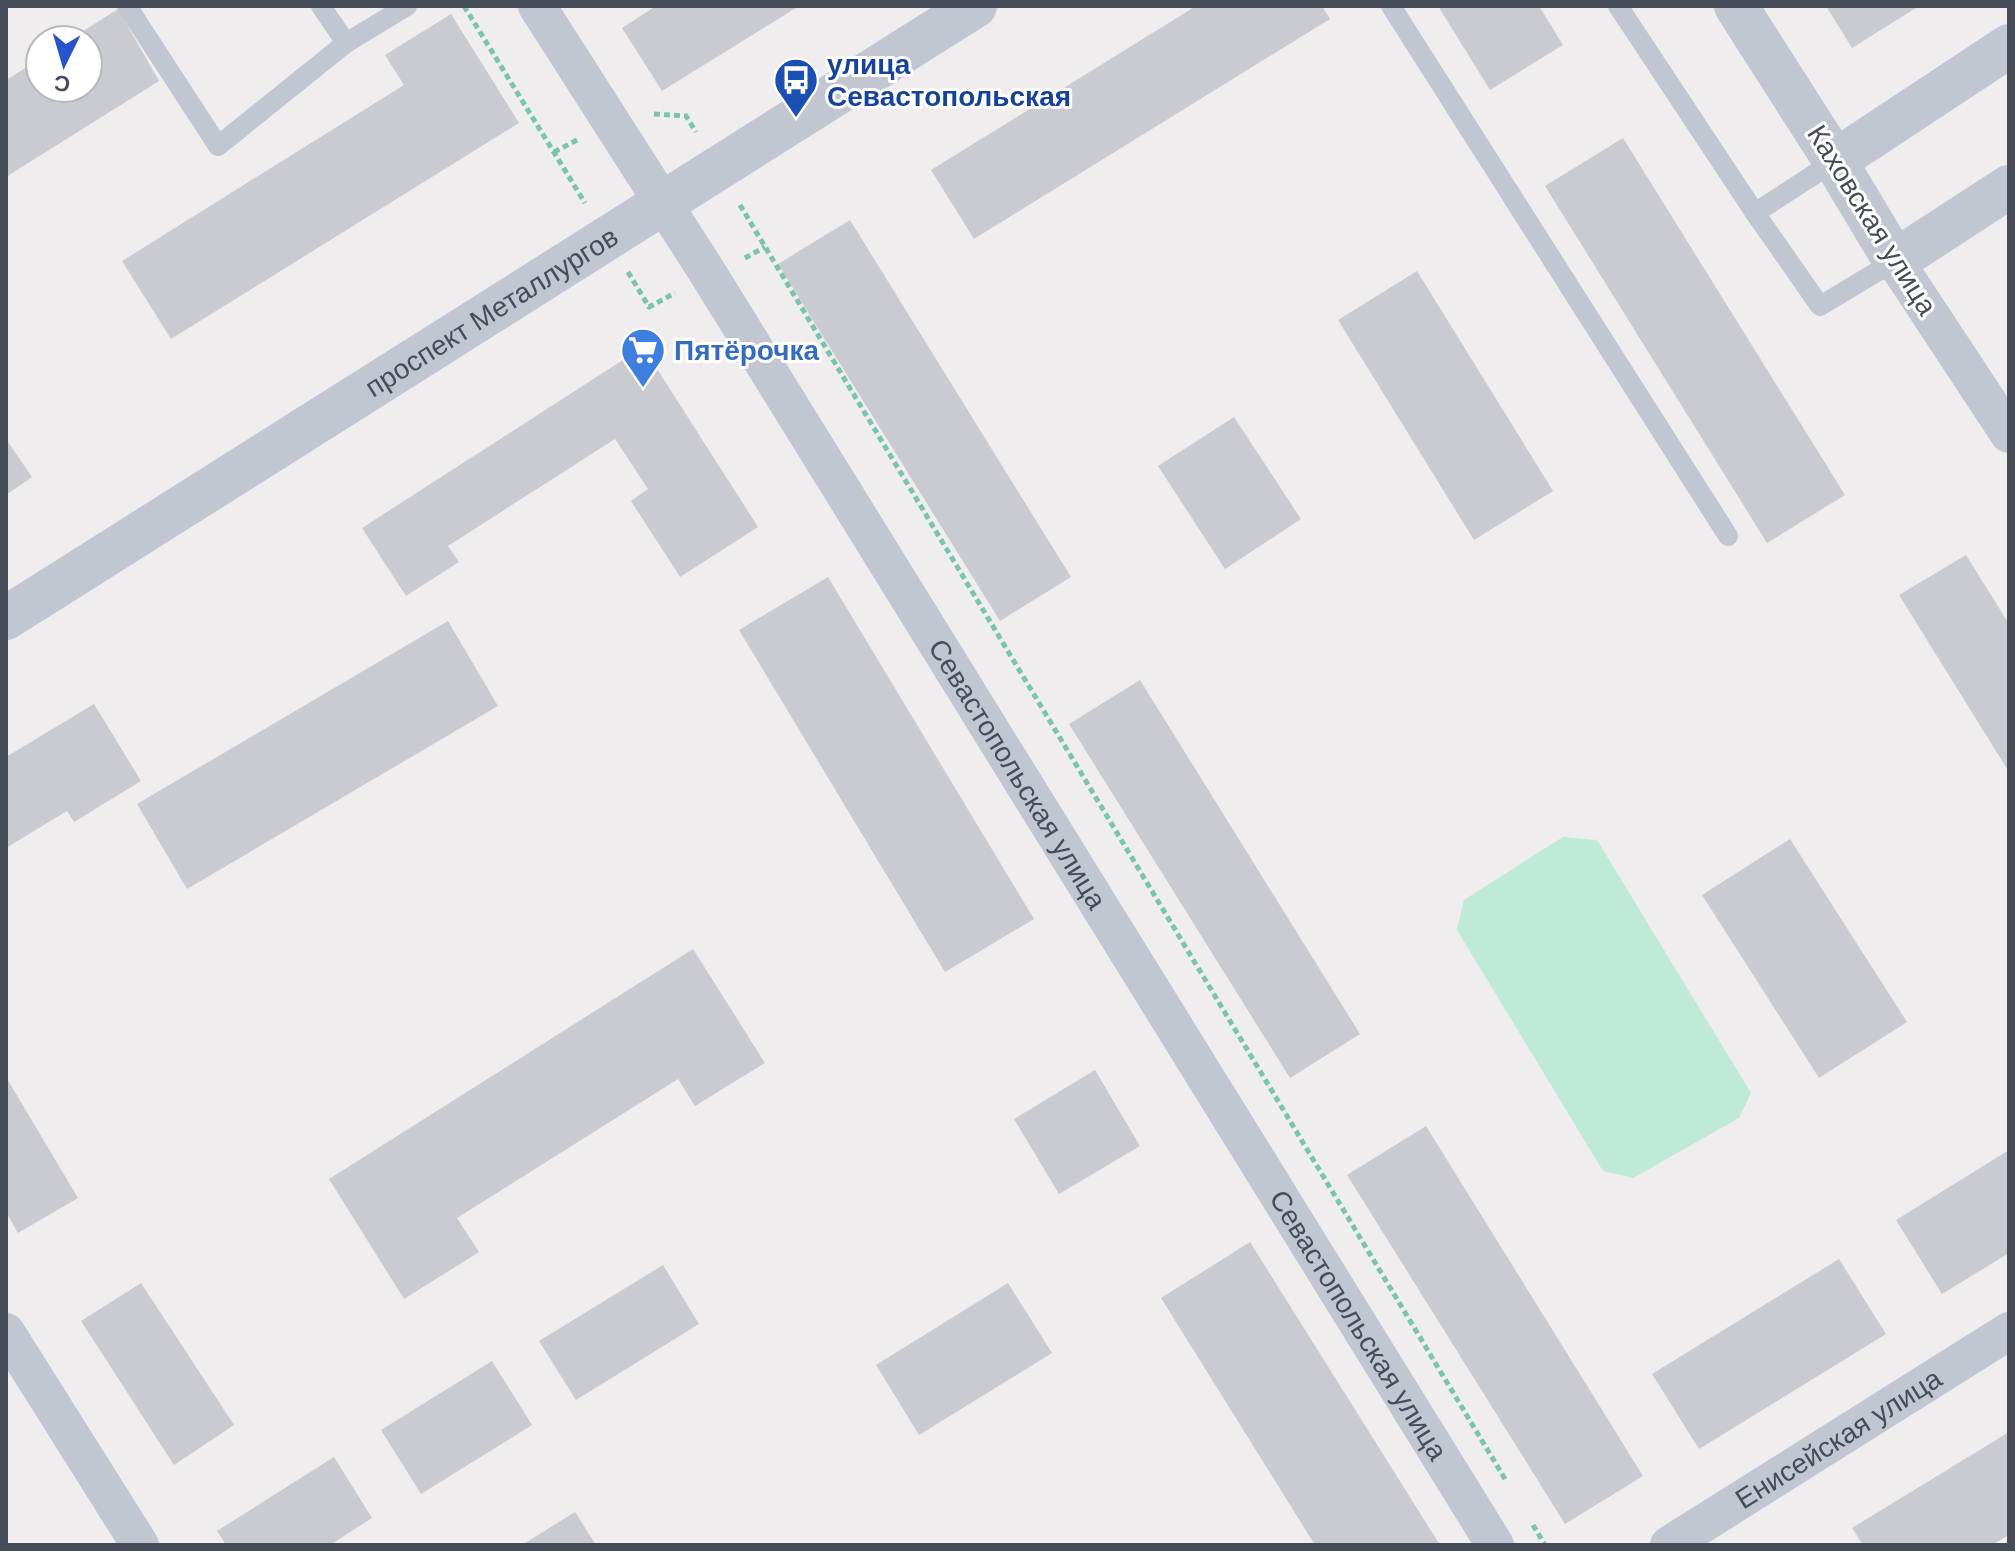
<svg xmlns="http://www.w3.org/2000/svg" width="2015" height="1551" font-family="'DM Sans',sans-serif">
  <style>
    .green { fill: #beead7 }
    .building { fill: #cacbd1 }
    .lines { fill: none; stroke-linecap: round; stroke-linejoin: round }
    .path { stroke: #7ac4ad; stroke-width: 5; stroke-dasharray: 6 4; stroke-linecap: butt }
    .service { stroke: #c1c6d1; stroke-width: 20 }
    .minor { stroke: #c1c6d1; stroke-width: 38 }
    .tertiary { stroke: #c1c6d1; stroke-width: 44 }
    .labels { text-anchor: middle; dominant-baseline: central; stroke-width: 6; stroke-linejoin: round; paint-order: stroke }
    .transit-label { font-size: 28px; font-weight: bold; fill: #164399; stroke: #fff; text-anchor: start }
    .street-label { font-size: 28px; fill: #474d58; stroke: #fff }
    .shop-label { font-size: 28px; font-weight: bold; fill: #366cbe; stroke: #fff; text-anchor: start }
  </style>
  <rect width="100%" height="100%" fill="#efeded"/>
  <polygon class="green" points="1563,837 1597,840 1751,1093 1739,1118 1633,1178 1603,1171 1457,930 1464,900"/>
  <g class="building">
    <polygon points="656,6 799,6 662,91 622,28"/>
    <polygon points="1196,6 1322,6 1330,19 974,239 931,170"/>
    <polygon points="1438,6 1539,6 1563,45 1490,90"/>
    <polygon points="1826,6 1919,6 1852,48"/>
    <polygon points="118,9 159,81 6,177 6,80 40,59 40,88 88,88 88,40 69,40"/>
    <polygon points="451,14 519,123 171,339 122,261 404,85 385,55"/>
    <polygon points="1623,138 1845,495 1767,543 1545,186"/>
    <polygon points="850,220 1071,577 1000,621 778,264"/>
    <polygon points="1417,271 1553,491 1474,540 1338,320"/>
    <polygon points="643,347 758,527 680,577 631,501 648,489 615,439 448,546 459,562 406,596 362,528"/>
    <polygon points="1234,417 1301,519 1225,569 1158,466"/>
    <polygon points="6,439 32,477 6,495"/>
    <polygon points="1966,555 2009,624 2009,772 1899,595"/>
    <polygon points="828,577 1034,919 945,972 739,630"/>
    <polygon points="448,621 498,706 187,889 137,804"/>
    <polygon points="1140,680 1360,1034 1290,1078 1069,724"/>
    <polygon points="94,704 141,781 74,822 67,811 6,848 6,757"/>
    <polygon points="1790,839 1907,1022 1819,1078 1702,895"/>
    <polygon points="693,949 765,1063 695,1106 678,1079 457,1218 479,1252 404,1299 329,1179"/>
    <polygon points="1095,1070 1140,1146 1059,1194 1014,1119"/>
    <polygon points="6,1077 78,1198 18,1233 6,1212"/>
    <polygon points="1426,1126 1643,1476 1565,1524 1347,1175"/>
    <polygon points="2009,1150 2009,1253 1942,1294 1896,1220"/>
    <polygon points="1250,1242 1440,1545 1315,1545 1161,1298"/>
    <polygon points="1839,1259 1886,1334 1699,1449 1652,1374"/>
    <polygon points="663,1265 699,1324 576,1400 539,1341"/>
    <polygon points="141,1283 234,1425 174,1465 81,1321"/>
    <polygon points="1008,1283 1052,1353 919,1435 876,1365"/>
    <polygon points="492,1361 532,1425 421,1494 381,1430"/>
    <polygon points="2009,1432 2009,1535 1992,1545 1863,1545 1852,1528"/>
    <polygon points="334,1457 372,1518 330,1545 226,1545 217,1531"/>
    <polygon points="575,1512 596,1545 522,1545"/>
  </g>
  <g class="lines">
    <g class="path">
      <polyline points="464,6 585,203"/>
      <polyline points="654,114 686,116 696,132"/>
      <polyline points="554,152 579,139"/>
      <polyline points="740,205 1505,1479"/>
      <polyline points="745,258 765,247"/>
      <polyline points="628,272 649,307 675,293"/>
      <polyline points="1533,1525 1545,1545"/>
    </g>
    <g class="service">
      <polyline points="127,6 218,146 346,43 407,6"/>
      <polyline points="321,6 346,43"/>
      <polyline points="1391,6 1728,536"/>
      <polyline points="1618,6 1755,213 1820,306 1895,261"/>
      <polyline points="1755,213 1835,161"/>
    </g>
    <g class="minor">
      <path id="s1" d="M537,6L709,275L1495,1545"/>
      <polyline points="1895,261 2009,434"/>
      <polyline points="6,1332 140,1545"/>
      <path id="s2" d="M1669,1545L2009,1331"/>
    </g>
    <g class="tertiary">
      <polyline points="1736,6 1835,161 1895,261 2009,187"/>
      <polyline points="1835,161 2009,46"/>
      <path id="s3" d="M6,618L975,6"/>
    </g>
  </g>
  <defs>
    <g id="bus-pin" transform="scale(2.3)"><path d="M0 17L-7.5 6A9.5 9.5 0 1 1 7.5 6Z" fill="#1a4fb4" stroke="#fff"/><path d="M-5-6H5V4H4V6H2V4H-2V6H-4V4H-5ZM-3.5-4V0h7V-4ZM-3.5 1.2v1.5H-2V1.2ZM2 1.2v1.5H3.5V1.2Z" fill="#fff"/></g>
    <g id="supermarket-pin" transform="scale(2.3)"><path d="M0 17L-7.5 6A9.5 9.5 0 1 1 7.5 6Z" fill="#3f7fe0" stroke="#fff"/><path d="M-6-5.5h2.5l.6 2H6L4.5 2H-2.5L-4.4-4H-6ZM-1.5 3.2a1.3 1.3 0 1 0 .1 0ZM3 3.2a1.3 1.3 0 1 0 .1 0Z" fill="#fff"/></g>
  </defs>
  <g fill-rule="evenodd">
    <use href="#bus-pin" x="796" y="80"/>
    <use href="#supermarket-pin" x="643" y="350"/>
  </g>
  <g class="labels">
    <g class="transit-label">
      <text x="827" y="64">улица<tspan x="827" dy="32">Севастопольская</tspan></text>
    </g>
    <g class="street-label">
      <text transform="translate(1872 220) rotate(58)">Каховская улица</text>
      <text stroke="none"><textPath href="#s3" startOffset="574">проспект Металлургов</textPath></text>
      <text stroke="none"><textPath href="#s1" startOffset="906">Севастопольская улица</textPath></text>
      <text stroke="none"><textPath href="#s1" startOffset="1554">Севастопольская улица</textPath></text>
      <text stroke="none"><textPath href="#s2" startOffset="200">Енисейская улица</textPath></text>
    </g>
    <g class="shop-label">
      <text x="674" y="350">Пятёрочка</text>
    </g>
  </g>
  <rect width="2015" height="1551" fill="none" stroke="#474d58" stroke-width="16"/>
  <g transform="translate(64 64) rotate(185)"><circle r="38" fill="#ffffff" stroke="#b5b8bc" stroke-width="2"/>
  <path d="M0-6L14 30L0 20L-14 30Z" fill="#2953cd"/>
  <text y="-12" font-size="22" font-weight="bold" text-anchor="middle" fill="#474d58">С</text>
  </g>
</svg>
